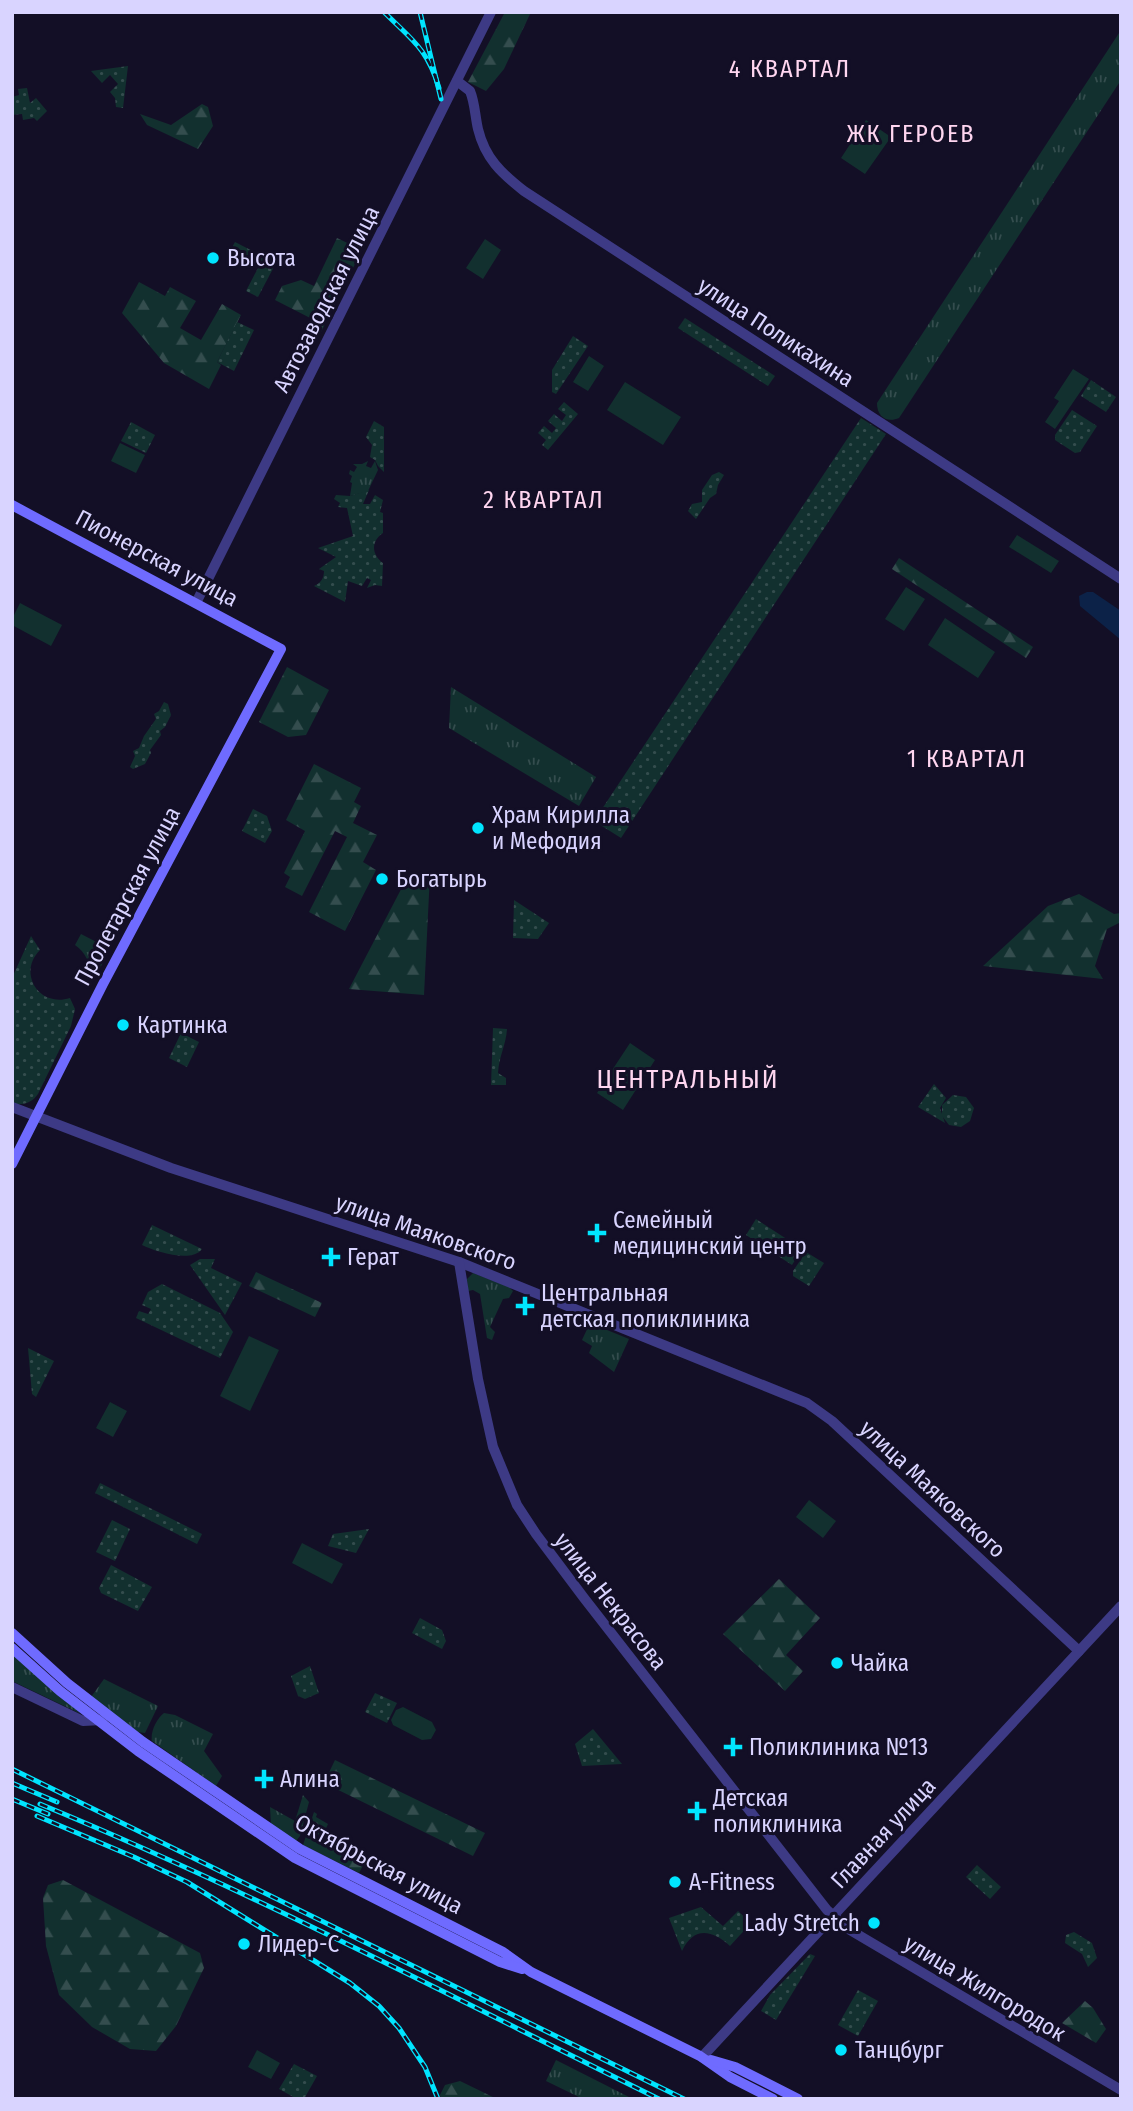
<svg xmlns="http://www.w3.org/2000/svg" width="1133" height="2111" font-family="'Fira Sans Condensed',sans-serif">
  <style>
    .grass { fill: url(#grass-tufts) }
    .forest { fill: url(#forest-firs) }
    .park { fill: url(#park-dots) }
    .garden { fill: #12302f }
    .water { fill: #0c2248 }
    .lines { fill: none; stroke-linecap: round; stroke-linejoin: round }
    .tertiary { stroke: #3d3a85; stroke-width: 10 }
    .secondary { stroke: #6f6bff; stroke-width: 10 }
    .rail-casing { stroke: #00e5ff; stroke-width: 5 }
    .rail { stroke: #130f26; stroke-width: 2.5; stroke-dasharray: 8; stroke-linecap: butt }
    .poi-dot { fill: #00e5ff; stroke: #130f26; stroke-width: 2.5 }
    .labels { text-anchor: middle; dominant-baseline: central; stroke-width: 6; stroke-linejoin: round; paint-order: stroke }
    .poi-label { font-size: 23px; fill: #d9d4ff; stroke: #130f26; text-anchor: start }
    .street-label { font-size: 23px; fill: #d9d4ff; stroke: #130f26 }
    .neighbourhood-label { font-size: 24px; letter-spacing: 2px; fill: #ffd6f0; stroke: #130f26 }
    .quarter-label { font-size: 26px; letter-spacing: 2px; fill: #ffd6f0; stroke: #130f26 }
  </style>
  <defs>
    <pattern id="grass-tufts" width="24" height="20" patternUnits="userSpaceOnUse" patternTransform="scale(1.75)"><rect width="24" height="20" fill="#12302f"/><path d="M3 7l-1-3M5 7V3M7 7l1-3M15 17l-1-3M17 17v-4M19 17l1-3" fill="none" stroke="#344d4e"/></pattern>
    <pattern id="forest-firs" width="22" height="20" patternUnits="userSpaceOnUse" patternTransform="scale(1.75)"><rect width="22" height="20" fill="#12302f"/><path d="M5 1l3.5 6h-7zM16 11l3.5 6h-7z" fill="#344d4e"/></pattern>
    <pattern id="park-dots" width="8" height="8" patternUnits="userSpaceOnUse" patternTransform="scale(1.75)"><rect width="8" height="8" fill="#12302f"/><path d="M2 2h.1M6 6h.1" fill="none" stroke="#344d4e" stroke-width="1.8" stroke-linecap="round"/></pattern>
  </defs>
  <rect width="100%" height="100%" fill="#130f26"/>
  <g class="grass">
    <path d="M1121,30V80L899,418C887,423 877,417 877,403Z"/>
    <polygon points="368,461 366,466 371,468 375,461 378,470 368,491 350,496 352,483 350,482 352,476 349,474 350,470 354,472 357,467 353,464 362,464"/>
    <polygon points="451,687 596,777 579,806 449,728"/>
    <path d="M81,934L110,949L95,978L90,976C90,962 86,953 75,945Z"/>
    <polygon points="473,1273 509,1287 513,1291 509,1298 503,1299 490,1327 495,1332 492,1340 487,1338 480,1294 473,1290 468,1291 467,1279"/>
    <polygon points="590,1323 629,1339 614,1372 589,1353 592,1346 582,1340"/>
    <polygon points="12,1651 81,1714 12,1681"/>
    <polygon points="104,1679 158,1706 145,1733 138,1732 91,1697"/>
    <path d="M164,1713L175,1715L213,1734L204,1751L222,1776L216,1786L152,1741C150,1732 157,1718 164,1713Z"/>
    <polygon points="303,1795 309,1802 300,1836 296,1841 271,1825 270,1807 295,1821"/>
    <polygon points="556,2060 633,2099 583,2099 546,2081"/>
  </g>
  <g class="forest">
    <polygon points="505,12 531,12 504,69 486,91 468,82"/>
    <polygon points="202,104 208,107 213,126 198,149 147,125 140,114 171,125"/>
    <polygon points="337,238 362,250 317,340 311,337 318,322 275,300 282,286 301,280 314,286"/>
    <polygon points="139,282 165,296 170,287 196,301 180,328 201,340 222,304 241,315 217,362 221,365 209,389 164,363 122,313"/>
    <polygon points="899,558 1033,647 1026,658 892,569"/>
    <polygon points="287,667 329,690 306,735 288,737 259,722"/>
    <polygon points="314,764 361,788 354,802 361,806 353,823 377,835 363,862 376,870 345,931 309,912 347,837 335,831 302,896 285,887 290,877 284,873 305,831 286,820"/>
    <polygon points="409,874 430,874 424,995 349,989"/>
    <polygon points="1079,894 1114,914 1121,913 1121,922 1107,929 1095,966 1103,979 983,966 1048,906"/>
    <polygon points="256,1272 322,1303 315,1317 249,1286"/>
    <polygon points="779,1579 820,1618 786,1655 803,1671 785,1691 723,1634"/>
    <polygon points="335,1760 485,1833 473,1856 324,1783"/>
    <polygon points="314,1812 317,1814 316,1817 328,1824 322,1837 366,1860 359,1873 303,1845"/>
    <polygon points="63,1880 200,1953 204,1968 176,2026 156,2051 130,2049 92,2027 59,1995 46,1946 43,1898 48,1885"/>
    <polygon points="1085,2001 1093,2008 1106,2029 1096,2043 1062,2023"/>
    <polygon points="460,2081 497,2099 441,2099 440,2095 445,2085"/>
  </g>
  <g class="park">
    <polygon points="128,66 123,108 116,107 115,98 110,92 118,84 110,75 102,83 91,71"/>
    <polygon points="27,88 30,103 36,98 47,111 37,121 34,118 23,120 22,114 12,115 12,97 19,95 18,89"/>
    <polygon points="235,242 276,263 258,297 246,291 258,268 229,253"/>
    <polygon points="685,318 775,376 768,386 678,328"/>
    <polygon points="237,322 254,330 234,371 217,362"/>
    <polygon points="573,336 588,346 556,394 552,392 552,370"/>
    <polygon points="1091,380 1116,397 1106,412 1081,396"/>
    <polygon points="564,402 578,414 548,450 542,445 546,440 538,433 544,426 552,433 556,428 548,421 554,414 562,421 566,415 558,409"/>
    <polygon points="1072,410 1097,426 1080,452 1075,453 1055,440 1055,435"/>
    <polygon points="861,418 886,434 621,838 594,821"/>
    <polygon points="374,421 384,427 384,472 378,466 375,460 370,457 372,445 366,437"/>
    <polygon points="131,422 155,435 146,453 121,441"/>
    <polygon points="719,472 724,475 718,485 716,494 710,498 696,519 688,511 692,504 702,502 702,490 712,475"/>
    <path d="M369,490L363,504H370L375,495L383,500L380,512L383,513V533C371,541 371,554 383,563L382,586L375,585L367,588L371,580L367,578L362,586L348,581L345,602L314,586C321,583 324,578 324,571L319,569L336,557L318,548L353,536L347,508L338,507L340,503L334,499L336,495L350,496Z"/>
    <polygon points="164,702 168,704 171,715 165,727 160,731 161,735 150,750 151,753 145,764 133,769 130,767 135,756 133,751 139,748 144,736 156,719 154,714 159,711"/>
    <polygon points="253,809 267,816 272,831 265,843 242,831"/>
    <polygon points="514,900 549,923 538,939 513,938"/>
    <path d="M31,936L40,950C17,973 39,1008 70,998L75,1009L71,1026L38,1094C32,1103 22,1106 12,1103V978Z"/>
    <path d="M493,1028L507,1029C506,1045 499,1056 498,1073L506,1078V1085H491Z"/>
    <polygon points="181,1033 199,1042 187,1067 169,1058"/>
    <polygon points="934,1084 946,1098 940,1108 945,1123 918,1107"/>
    <polygon points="953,1095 966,1097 974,1108 970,1121 961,1127 949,1125 942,1116 942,1105"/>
    <polygon points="756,1219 802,1249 792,1265 746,1235"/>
    <path d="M152,1225L202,1249C192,1263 156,1252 142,1245Z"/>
    <polygon points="806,1252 824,1263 809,1286 793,1276 793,1271"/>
    <polygon points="200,1259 215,1259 211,1268 242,1283 225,1315 190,1265"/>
    <polygon points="162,1284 220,1313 233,1332 220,1358 136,1318 139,1311 148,1314 151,1309 142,1305 148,1292"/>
    <polygon points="28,1348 54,1361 36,1397 32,1394"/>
    <polygon points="100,1483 202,1534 197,1544 95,1493"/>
    <polygon points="112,1520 130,1529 115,1561 96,1552"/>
    <polygon points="369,1529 356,1553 328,1546 333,1534"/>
    <polygon points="111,1565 152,1587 138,1611 101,1593 99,1588"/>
    <polygon points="420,1618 442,1630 446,1641 442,1649 412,1633"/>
    <polygon points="310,1666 319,1693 305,1699 298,1696 291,1676"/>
    <polygon points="375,1693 397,1703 387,1723 365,1712"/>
    <polygon points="593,1729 622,1764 582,1766 575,1744"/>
    <polygon points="977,1865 1001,1887 990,1899 966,1877"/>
    <path d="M701,1907L723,1926L738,1911L751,1923L730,1946C712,1930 694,1926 682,1951L669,1918Z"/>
    <polygon points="1074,1932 1092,1943 1097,1958 1088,1967 1082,1954 1065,1943 1066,1935"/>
    <polygon points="810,1954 815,1956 776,2020 761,2011 770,1995"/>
    <polygon points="858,1990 878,2001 858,2036 838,2025"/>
    <polygon points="294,2064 317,2076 304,2099 297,2099 279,2089"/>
  </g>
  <g class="garden">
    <polygon points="866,120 891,137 865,174 841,158"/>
    <polygon points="485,239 501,250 483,279 466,268"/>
    <polygon points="589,356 604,366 588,391 573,382"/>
    <polygon points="1073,369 1089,379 1055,429 1045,422 1059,401 1054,398"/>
    <polygon points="625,382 681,417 663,445 607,410"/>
    <polygon points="120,443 145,455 136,473 111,461"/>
    <polygon points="1017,535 1059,561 1051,573 1009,547"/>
    <polygon points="906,587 925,599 904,631 885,619"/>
    <polygon points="20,603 62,625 51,646 12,625 12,619"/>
    <polygon points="945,618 995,652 978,678 928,645"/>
    <polygon points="630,1043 655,1060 623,1110 597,1093"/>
    <polygon points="249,1336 279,1350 250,1411 220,1396"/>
    <polygon points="110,1402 127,1411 113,1437 96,1428"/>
    <polygon points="809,1500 836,1521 823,1538 796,1517"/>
    <polygon points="302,1543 343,1564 332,1584 292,1563"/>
    <polygon points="403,1707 432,1722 436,1730 431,1739 422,1740 393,1725 391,1720 396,1710"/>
    <polygon points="257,2050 280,2063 271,2079 248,2067"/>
  </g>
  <polygon class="water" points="1087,592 1093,592 1121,611 1121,640 1080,606 1079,596"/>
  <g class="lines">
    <g class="tertiary">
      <path d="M457,81L470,91C475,103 475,116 478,129C485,158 501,173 524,191L1121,579"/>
      <polyline points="196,603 491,12"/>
      <polyline points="12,1107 171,1168 459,1262 807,1403 832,1421 1079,1651"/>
      <polyline points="459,1262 478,1379 493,1447 517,1505 536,1534 584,1598 827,1910 850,1930 1121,2090"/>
      <polyline points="12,1687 83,1721 102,1720"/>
      <polyline points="702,2057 1121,1606"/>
    </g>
    <g class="secondary">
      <polyline points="12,505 281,649 103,984 12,1164"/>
      <polyline points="12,1633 67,1683 143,1742 300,1849 503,1952 531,1972 700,2056 730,2077 773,2099"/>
      <polyline points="12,1648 60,1691 138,1751 295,1858 500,1962 522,1969"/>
      <polyline points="711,2060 735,2067 798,2099"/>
    </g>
    <g class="rail-casing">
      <g id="rail">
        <path d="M384,12C412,40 427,48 439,88"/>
        <polyline points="420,12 441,99"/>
        <polyline points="12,1769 684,2099"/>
        <polyline points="12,1783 57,1802"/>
        <polyline points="12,1799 48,1814"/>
        <path d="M40,1804C251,1891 454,1998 659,2099"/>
        <polyline points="37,1816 134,1857 187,1882 350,1983 379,2006 399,2028 425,2067 438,2099"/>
      </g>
    </g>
    <use href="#rail" class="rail"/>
  </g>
  <g class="poi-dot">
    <circle cx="213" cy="258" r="7"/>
    <circle cx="478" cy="828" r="7"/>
    <circle cx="382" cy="879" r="7"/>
    <circle cx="123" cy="1025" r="7"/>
    <path d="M593.5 1222.5h7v7h7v7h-7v7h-7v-7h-7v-7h7z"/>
    <path d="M327.5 1246.5h7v7h7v7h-7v7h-7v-7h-7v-7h7z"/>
    <path d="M521.5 1295.5h7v7h7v7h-7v7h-7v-7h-7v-7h7z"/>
    <circle cx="837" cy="1663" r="7"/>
    <path d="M729.5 1736.5h7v7h7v7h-7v7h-7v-7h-7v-7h7z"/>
    <path d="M260.5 1768.5h7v7h7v7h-7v7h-7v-7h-7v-7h7z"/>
    <path d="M693.5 1800.5h7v7h7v7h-7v7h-7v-7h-7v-7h7z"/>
    <circle cx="675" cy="1882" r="7"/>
    <circle cx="874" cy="1923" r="7"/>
    <circle cx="244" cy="1944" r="7"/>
    <circle cx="841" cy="2050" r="7"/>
  </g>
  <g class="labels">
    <g class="poi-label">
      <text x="227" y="258">Высота</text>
      <text x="492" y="815">Храм Кирилла<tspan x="492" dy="26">и Мефодия</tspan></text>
      <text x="396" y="879">Богатырь</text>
      <text x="137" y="1025">Картинка</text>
      <text x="613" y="1220">Семейный<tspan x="613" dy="26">медицинский центр</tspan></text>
      <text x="347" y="1257">Герат</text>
      <text x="541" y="1293">Центральная<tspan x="541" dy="26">детская поликлиника</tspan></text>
      <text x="851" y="1663">Чайка</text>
      <text x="749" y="1747">Поликлиника №13</text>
      <text x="280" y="1779">Алина</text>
      <text x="713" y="1798">Детская<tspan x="713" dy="26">поликлиника</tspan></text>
      <text x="689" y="1882">A-Fitness</text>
      <text x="860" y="1923" text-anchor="end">Lady Stretch</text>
      <text x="258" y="1944">Лидер-С</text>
      <text x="855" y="2050">Танцбург</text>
    </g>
    <g class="street-label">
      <text transform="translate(326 299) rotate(-63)">Автозаводская улица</text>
      <text transform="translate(776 332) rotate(33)">улица Поликахина</text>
      <text transform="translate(157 558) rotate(28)">Пионерская улица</text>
      <text transform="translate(127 896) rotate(-62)">Пролетарская улица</text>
      <text transform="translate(426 1232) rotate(19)">улица Маяковского</text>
      <text transform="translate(933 1489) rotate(43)">улица Маяковского</text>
      <text transform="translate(611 1601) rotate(52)">улица Некрасова</text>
      <text transform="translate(883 1833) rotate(-47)">Главная улица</text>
      <text transform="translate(379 1864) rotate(28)">Октябрьская улица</text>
      <text transform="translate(985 1988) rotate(31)">улица Жилгородок</text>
    </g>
    <g class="neighbourhood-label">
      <text x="790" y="69">4 КВАРТАЛ</text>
      <text x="911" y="134">ЖК ГЕРОЕВ</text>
      <text x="544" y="500">2 КВАРТАЛ</text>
      <text x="967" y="759">1 КВАРТАЛ</text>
    </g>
    <g class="quarter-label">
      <text x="688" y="1079">ЦЕНТРАЛЬНЫЙ</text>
    </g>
  </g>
  <rect width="1133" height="2111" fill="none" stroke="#d9d4ff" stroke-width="28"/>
</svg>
